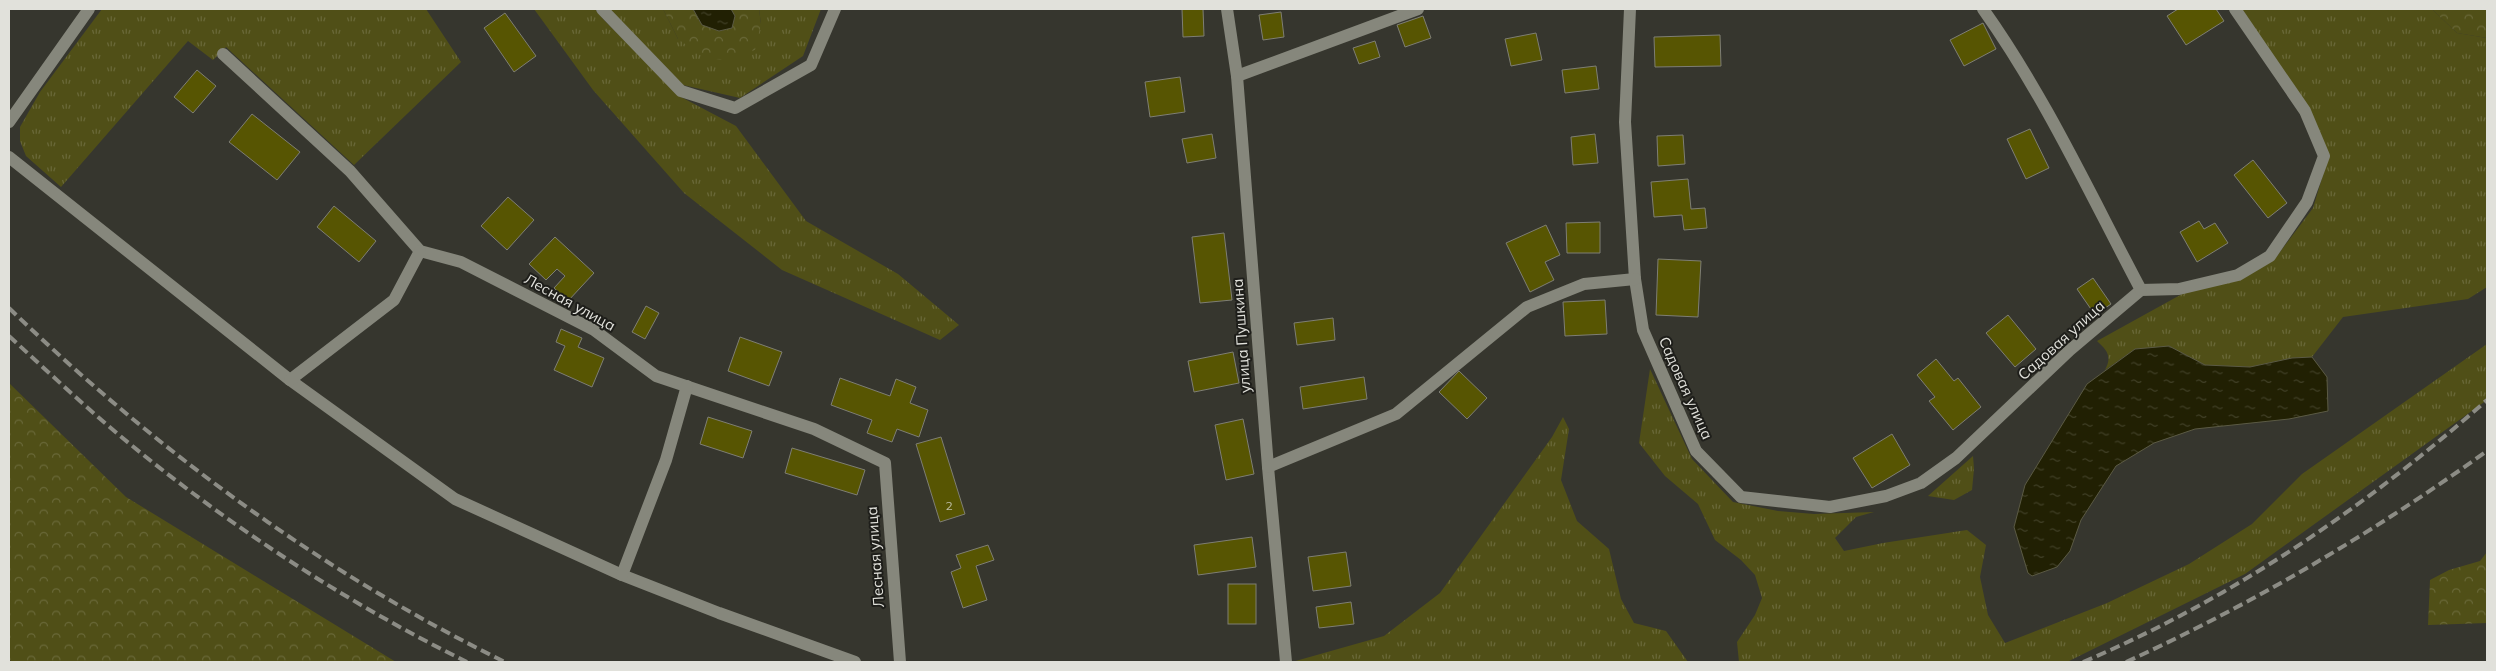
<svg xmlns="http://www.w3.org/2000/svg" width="2496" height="671" font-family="Mulish,sans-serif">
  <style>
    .grass { fill: url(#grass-tufts) }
    .forest { fill: url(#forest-crowns) }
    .water { fill: url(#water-ripples); stroke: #5b5a44 }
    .building { fill: #575502; stroke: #7e7e74 }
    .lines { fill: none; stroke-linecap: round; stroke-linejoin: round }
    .minor { stroke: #86877c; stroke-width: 12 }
    .rail { stroke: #8c8c85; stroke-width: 4; stroke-dasharray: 10 5; stroke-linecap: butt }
    .labels { text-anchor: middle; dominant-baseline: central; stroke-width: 4; stroke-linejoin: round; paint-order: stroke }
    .number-label { font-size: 12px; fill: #bebea5 }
    .street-label { font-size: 15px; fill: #e1e1db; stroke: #1e1e1a }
  </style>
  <defs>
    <pattern id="grass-tufts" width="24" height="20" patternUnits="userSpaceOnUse" patternTransform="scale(1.25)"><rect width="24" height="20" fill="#504f17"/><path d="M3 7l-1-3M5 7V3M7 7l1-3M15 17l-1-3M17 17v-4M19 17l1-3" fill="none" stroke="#696838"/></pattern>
    <pattern id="forest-crowns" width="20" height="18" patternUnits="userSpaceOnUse" patternTransform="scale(1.25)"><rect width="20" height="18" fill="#504f17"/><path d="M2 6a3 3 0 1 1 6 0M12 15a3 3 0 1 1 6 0" fill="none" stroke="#696838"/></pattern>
    <pattern id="water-ripples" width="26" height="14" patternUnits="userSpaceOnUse" patternTransform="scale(1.25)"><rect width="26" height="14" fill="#212003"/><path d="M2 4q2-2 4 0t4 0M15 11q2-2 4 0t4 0" fill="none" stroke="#414027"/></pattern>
  </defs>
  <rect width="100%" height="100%" fill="#36362e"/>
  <g class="grass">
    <polygon points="102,9 426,9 461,62 354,165 226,47 213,60 188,41 61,187 26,156 20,141 20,127 40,92"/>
    <polygon points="534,9 595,9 603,19 681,97 736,126 806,221 898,274 959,325 940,340 782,270 684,193 593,90"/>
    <polygon points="609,9 663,9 678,39 761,24 759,9 821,9 803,56 740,98 683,85"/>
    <path d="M2237,9H2432L2457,33L2487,38V287L2468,299L2343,317L2312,357L2292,358L2250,367L2205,365L2169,346L2135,349L2105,370C2112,357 2108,351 2097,341L2182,294L2274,260L2313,208L2329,155Z"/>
    <polygon points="2487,344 2487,400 2245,574 2067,662 1739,662 1737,642 1755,615 1762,598 1755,575 1741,560 1715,540 1698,504 1665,476 1639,443 1650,369 1692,459 1733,502 1778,511 1814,514 1874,512 1856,517 1835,538 1844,551 1883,543 1967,530 1986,545 1980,577 1988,615 2005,643 2107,603 2189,564 2252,524 2302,474"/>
    <polygon points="1563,417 1569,429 1561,480 1577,521 1609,549 1621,599 1634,623 1666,631 1688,662 1292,662 1384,636 1440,593 1552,437"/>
    <polygon points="1973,456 1974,469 1972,490 1954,500 1928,496"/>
  </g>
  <g class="forest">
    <polygon points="663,9 693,9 702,25 735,16 731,9 759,9 761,24 755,50 728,61 703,57 678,39"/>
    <polygon points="2432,9 2487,9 2487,38 2457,33"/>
    <polygon points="9,383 126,497 396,662 12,662 9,659"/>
    <polygon points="2487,552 2487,623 2428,625 2430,580 2449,570 2480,561"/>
  </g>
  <g class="water">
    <polygon points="693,9 731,9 735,16 732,28 719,31 702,25"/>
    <polygon points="2169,346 2205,365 2250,367 2292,358 2312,357 2327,377 2328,411 2289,419 2195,429 2154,443 2116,466 2081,520 2070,551 2057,567 2032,576 2028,573 2014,527 2025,485 2087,384 2135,349"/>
  </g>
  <g class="building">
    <polygon points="1182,9 1203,9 1204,36 1183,37"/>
    <polygon points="2178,9 2216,9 2224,21 2186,45 2167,16"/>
    <polygon points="1281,12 1284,37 1263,40 1259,15"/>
    <polygon points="505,13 536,56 514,72 484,28"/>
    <polygon points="1423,16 1431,38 1405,47 1397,25"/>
    <polygon points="1983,23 1996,49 1964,66 1950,40"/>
    <polygon points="1536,33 1542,60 1511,66 1505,39"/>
    <polygon points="1720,35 1721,66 1655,67 1654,37"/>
    <polygon points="1375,41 1380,57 1359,64 1353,48"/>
    <polygon points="1596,66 1599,89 1565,93 1562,70"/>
    <polygon points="197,70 216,86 193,113 174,97"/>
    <polygon points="1180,77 1185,112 1150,117 1145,82"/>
    <polygon points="252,114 300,152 277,180 229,142"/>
    <polygon points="2030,129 2049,168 2026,179 2007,139"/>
    <polygon points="1212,134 1216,158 1187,163 1182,139"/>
    <polygon points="1595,134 1598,163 1573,165 1571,137"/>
    <polygon points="1683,135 1685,164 1658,166 1657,136"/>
    <polygon points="2253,160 2287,203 2268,218 2234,175"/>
    <polygon points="1688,179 1691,209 1705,208 1707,228 1684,230 1682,215 1654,217 1651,182"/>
    <polygon points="508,197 534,220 507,250 481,226"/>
    <polygon points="334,206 376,241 359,262 317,227"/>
    <polygon points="2199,221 2204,229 2215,223 2228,243 2197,262 2180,232"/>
    <polygon points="1600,222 1600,253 1567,253 1566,223"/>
    <polygon points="1546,225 1560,255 1545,262 1554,280 1530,292 1506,243"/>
    <polygon points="1224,233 1232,300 1200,303 1192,237"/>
    <polygon points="555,237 594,273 568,301 554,288 565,276 557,269 546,280 529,264"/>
    <polygon points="1658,259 1701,261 1698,317 1656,315"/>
    <polygon points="2093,278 2111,304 2095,315 2077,289"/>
    <polygon points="1605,300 1607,334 1565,336 1563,302"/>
    <polygon points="646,306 659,313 645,339 632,332"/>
    <polygon points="2008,315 2036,349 2015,367 1986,333"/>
    <polygon points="1333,318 1335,340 1297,345 1294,323"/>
    <polygon points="561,329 582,338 578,347 604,358 592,387 554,370 565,346 556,342"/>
    <polygon points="740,337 782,352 769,386 728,371"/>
    <polygon points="1233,352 1239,383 1194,392 1188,361"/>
    <polygon points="1936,359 1954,381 1958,378 1981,407 1953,430 1929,401 1935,397 1917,375"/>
    <polygon points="1459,371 1487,398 1467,419 1439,392"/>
    <polygon points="1364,377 1367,399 1303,409 1300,387"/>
    <polygon points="840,378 890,396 896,379 916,387 910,403 928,410 919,437 897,429 892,442 867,433 872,420 831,405"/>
    <polygon points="708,417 752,431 743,458 700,444"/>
    <polygon points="1243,419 1254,474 1226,480 1215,425"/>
    <polygon points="1892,434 1910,465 1872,488 1853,458"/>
    <polygon points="941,437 965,514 940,522 916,444"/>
    <polygon points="792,448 865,470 857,495 785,473"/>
    <polygon points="1252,537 1256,567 1198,575 1194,545"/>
    <polygon points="988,545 994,560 976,566 987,600 963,608 951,572 961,568 956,555"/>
    <polygon points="1346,552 1351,586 1313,591 1308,557"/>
    <rect x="1228" y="584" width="28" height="40"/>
    <polygon points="1351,602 1354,624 1319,628 1316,607"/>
  </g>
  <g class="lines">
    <g class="minor">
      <polyline points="602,9 681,91 735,108 811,65 835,9"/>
      <polyline points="1227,9 1237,76 1268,467 1286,662"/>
      <polyline points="1630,9 1625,122 1635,279 1643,330 1696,451 1741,497 1830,507 1886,496 1921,483 1956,458 2070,350 2141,290 2179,289 2238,275 2270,256 2307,202 2324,156 2305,111 2235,9"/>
      <path d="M1983,9C2045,96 2091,196 2141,290"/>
      <polyline points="223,54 350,171 420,251 461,262 594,330 656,376 814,429 885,463 900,662"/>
      <polyline points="1237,76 1418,9"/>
      <polyline points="9,122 89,9"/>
      <polyline points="9,157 290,380 455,499 622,575 719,613 855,662"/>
      <polyline points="290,380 394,300 420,251"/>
      <polyline points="1268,467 1396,414 1527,307 1584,284 1635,279"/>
      <polyline points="622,575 666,460 687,386"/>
    </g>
    <g class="rail">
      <path d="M9,308C156,450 321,572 505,662"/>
      <path d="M9,336C45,369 81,403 119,435C225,523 343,601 467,662"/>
      <path d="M2083,662C2232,599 2367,506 2487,400"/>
      <path d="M2126,662C2253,604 2374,532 2487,451"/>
    </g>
  </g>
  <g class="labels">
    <g class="number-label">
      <text x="949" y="505">2</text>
    </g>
    <g class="street-label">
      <text transform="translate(570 302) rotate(29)">Лесная улица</text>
      <text transform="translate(1241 336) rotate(-94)">улица Пушкина</text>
      <text transform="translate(2061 340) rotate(-42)">Садовая улица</text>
      <text transform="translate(1686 388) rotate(66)">Садовая улица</text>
      <text transform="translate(875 557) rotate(-94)">Лесная улица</text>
    </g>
  </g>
  <rect width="2496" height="671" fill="none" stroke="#e1e1db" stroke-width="20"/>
</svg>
